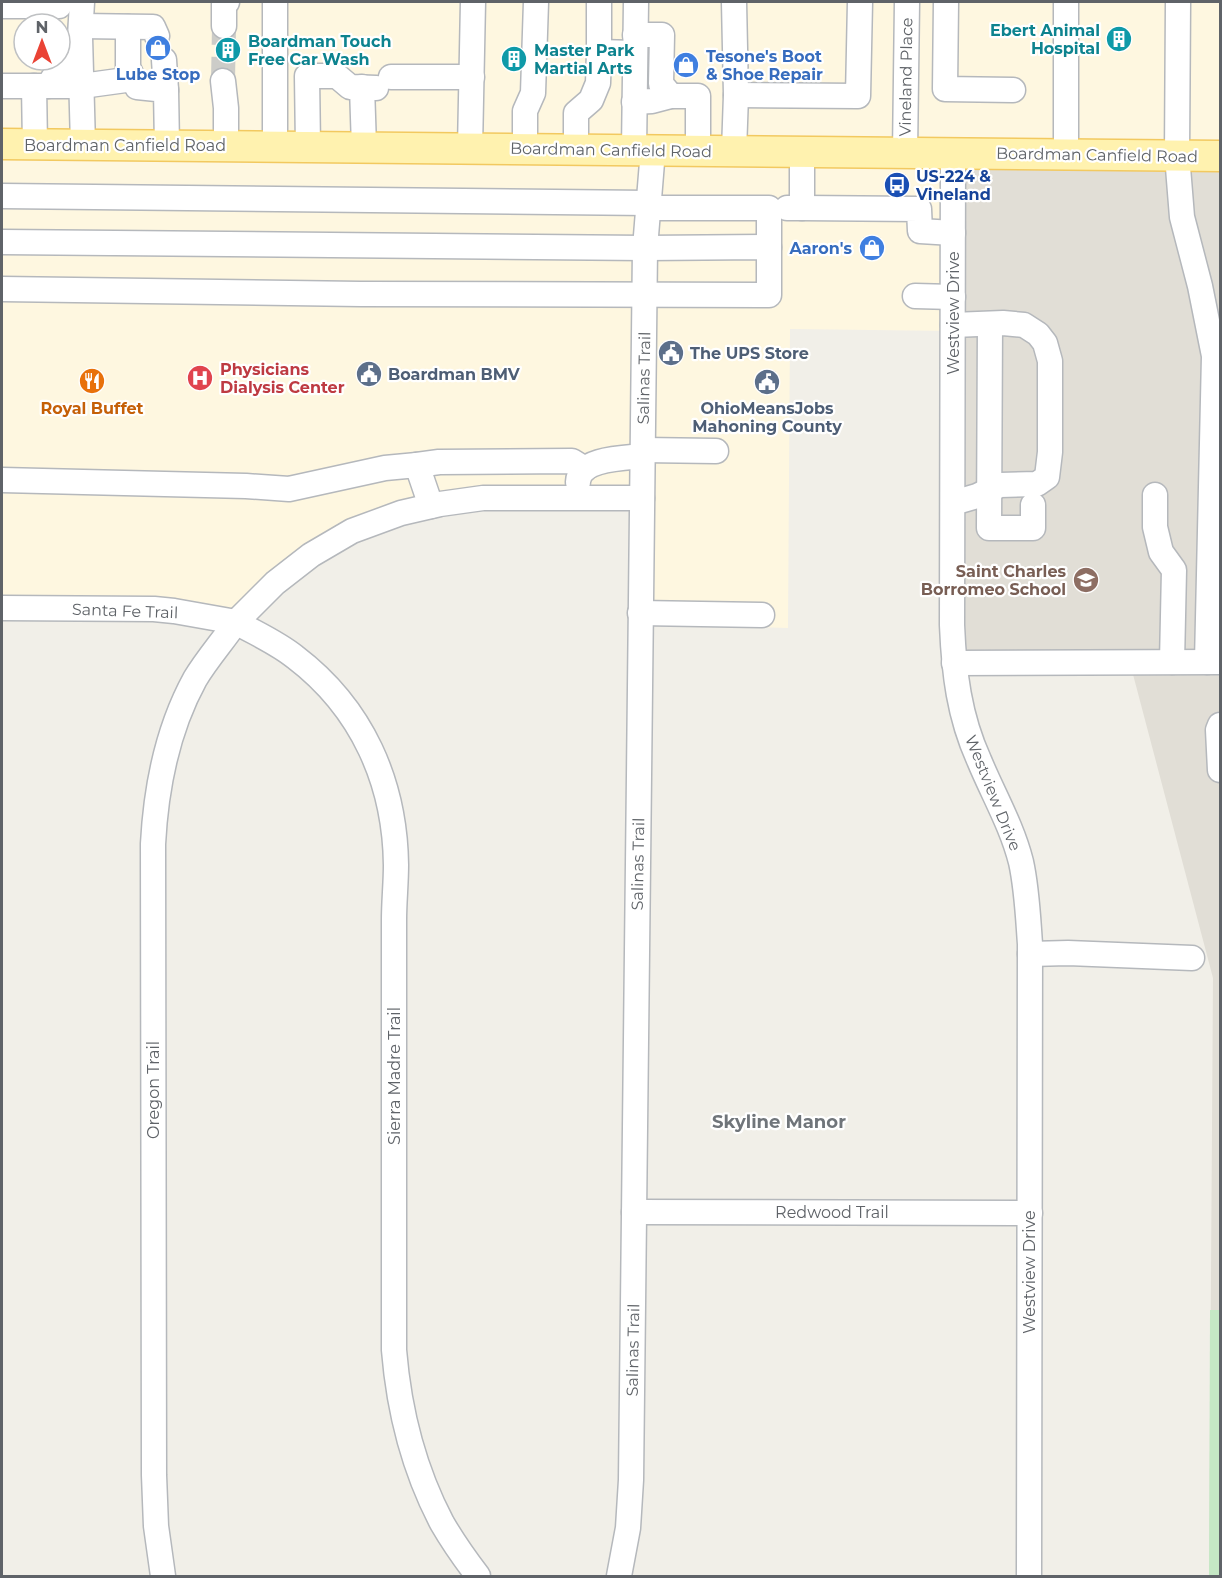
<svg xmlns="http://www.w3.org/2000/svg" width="1222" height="1578" font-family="Montserrat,sans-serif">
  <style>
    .commercial { fill: #fef7e0; fill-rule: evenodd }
    .education { fill: #e1ded6 }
    .pitch { fill: #c5e8c5 }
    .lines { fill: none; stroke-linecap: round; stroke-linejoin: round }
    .minor-tunnel { stroke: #ccccc8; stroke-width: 24; stroke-dasharray: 24 12; stroke-linecap: butt }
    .minor-casing { stroke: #b5b8bc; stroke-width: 27 }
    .major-casing { stroke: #f2c960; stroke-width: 33 }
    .minor { stroke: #fff; stroke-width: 24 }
    .major { stroke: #fff2af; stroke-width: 30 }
    .labels { text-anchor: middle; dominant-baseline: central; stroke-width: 4.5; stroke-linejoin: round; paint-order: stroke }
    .culture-label { font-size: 16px; font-weight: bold; fill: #0d838f; stroke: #fff; text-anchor: start }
    .shop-label { font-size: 16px; font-weight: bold; fill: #366cbe; stroke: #fff; text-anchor: start }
    .street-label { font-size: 16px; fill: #5f6368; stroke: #fff }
    .transit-label { font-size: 16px; font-weight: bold; fill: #164399; stroke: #fff; text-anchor: start }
    .service-label { font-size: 16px; font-weight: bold; fill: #4e5e75; stroke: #fff; text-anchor: start }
    .health-label { font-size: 16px; font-weight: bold; fill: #be3a42; stroke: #fff; text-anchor: start }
    .food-label { font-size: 16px; font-weight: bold; fill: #c56008; stroke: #fff }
    .education-label { font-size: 16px; font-weight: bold; fill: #785e54; stroke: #fff; text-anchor: end }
    .neighbourhood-label { font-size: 18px; font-weight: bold; fill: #70757a; stroke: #fff }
  </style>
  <rect width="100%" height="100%" fill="#f1efe8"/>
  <path class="commercial" d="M2,2H1220V156L953,331L790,329L788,628L640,624L642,499L483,498L378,521L236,622L2,608ZM24,24H60V60H24Z"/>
  <polygon class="education" points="953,153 1220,156 1220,1576 1209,1576 1213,978 1130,663 954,663"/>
  <polygon class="pitch" points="1210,1310 1220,1310 1220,1576 1209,1576"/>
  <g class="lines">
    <polyline class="minor-tunnel" points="223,81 224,26"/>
    <g class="minor-casing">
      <g id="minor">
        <polyline points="82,2 80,37 83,145"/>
        <polyline points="599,2 599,52"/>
        <polyline points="734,2 736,95 734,151"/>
        <polyline points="946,2 945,89 1013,90"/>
        <polyline points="1066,2 1066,154"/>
        <polyline points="1178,2 1177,155 1182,217 1200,286 1214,356 1207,662"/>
        <polyline points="2,6 59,6"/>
        <polyline points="81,26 153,27 157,36"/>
        <polyline points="224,26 224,4 227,2"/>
        <polyline points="128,27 128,67 137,87 166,90 167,146"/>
        <polyline points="635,35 662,35 661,84 671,96"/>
        <polyline points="164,60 166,90"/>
        <polyline points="391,77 472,77"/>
        <polyline points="223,81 226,108 226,146"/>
        <polyline points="2,86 48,86 59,69 59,60"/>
        <polyline points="34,86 35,145"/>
        <polyline points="48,86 82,86 133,79"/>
        <polyline points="362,87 364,147"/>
        <polyline points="736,95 858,96 860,2"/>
        <polyline points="634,102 652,101 671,96 698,96 698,151"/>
        <polyline points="275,146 275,2"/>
        <polyline points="308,147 307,76 337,76 350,87 376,88"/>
        <polyline points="470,148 473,2"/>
        <polyline points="525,149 525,111 533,93 536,2"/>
        <polyline points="576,149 576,113 591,100 598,83 599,52 635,53"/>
        <polyline points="634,150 636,2"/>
        <polyline points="905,153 907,2"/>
        <path d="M953,153L952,625C954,673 959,716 979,760C993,794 1012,826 1021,862C1027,889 1028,917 1030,944L1029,1576"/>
        <polyline points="2,196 649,203"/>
        <polyline points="648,208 769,208 769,247"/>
        <polyline points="787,208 802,208 802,152"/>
        <polyline points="802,208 919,209 920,231 953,233"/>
        <polyline points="2,242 645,248 769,247 769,295 361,294 2,289"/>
        <polyline points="915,296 953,297"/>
        <polyline points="990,324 989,528 1033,528 1033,505"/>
        <polyline points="643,450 716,451"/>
        <polyline points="417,465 439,462 572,461 585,469"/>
        <polyline points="2,480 246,486 289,489 385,468 417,465 431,506"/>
        <path d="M578,482C579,458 625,458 643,456"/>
        <polyline points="1155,495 1155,527 1161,552 1174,570 1172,662"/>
        <polyline points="953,503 977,496 1000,485 1037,484 1047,477 1050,452 1050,361 1045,343 1038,334 1024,325 1003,323 953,325"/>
        <polyline points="2,608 154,609 174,611 236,622 275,583 311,555 352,531 401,513 440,504 483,498 642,498"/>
        <polyline points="640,613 762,615"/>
        <polyline points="954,663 1220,662"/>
        <polyline points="1220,725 1218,730 1220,770"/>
        <polyline points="1030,954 1068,953 1192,958"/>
        <polyline points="634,1212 1030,1213"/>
        <path d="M163,1576L156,1526L154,1475L153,844C156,787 167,730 195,679C207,659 223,641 236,622C255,633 278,643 295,657C362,708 395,782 396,865C396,883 394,902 394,920V1350C399,1411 413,1468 442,1523C453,1542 465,1559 478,1576"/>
        <polyline points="619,1576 628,1528 631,1480 645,248 653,150"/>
      </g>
    </g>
    <g class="major-casing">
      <polyline id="major" points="2,144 1220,156"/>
    </g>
    <use href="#minor" class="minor"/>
    <use href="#major" class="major"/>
  </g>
  <defs>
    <g id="building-disc" transform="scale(1.35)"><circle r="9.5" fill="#0f9aa8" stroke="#fff"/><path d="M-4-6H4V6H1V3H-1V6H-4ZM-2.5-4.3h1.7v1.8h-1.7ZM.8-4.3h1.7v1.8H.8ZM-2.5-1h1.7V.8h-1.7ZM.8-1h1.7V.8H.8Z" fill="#fff"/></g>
    <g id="shop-disc" transform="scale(1.35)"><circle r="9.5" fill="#3f7fe0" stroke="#fff"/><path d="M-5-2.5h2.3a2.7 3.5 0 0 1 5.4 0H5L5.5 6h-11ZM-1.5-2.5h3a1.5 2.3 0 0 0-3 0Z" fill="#fff"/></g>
    <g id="bus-disc" transform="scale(1.35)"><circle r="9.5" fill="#1a4fb4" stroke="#fff"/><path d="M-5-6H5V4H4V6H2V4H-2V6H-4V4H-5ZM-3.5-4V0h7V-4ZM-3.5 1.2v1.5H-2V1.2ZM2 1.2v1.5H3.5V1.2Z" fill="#fff"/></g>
    <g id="civic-disc" transform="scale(1.35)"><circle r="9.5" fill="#5c6f8a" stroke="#fff"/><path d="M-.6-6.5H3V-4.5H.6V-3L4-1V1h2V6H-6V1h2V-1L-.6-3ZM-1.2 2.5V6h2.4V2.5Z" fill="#fff"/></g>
    <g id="hospital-disc" transform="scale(1.35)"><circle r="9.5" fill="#e0444e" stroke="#fff"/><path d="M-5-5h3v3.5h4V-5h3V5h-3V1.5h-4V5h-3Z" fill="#fff"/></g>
    <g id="restaurant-disc" transform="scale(1.35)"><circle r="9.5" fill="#e8710a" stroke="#fff"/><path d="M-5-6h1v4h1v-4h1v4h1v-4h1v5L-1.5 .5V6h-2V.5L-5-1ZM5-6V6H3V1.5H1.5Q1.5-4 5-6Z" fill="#fff"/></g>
    <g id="school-disc" transform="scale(1.35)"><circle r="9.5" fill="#8d6e63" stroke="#fff"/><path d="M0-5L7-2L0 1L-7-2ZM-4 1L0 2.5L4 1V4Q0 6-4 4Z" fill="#fff"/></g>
  </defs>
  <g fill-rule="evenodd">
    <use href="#building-disc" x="1119" y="39"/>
    <use href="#shop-disc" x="158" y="48"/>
    <use href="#building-disc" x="228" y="50"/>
    <use href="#building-disc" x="514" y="59"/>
    <use href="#shop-disc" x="686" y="65"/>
    <use href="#bus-disc" x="897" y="185"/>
    <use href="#shop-disc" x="872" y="248"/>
    <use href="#civic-disc" x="671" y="353"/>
    <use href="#civic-disc" x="369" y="374"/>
    <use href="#hospital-disc" x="200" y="378"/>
    <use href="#restaurant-disc" x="92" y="381"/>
    <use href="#civic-disc" x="767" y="382"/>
    <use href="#school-disc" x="1086" y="580"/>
  </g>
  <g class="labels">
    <g class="culture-label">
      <text x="1100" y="30" text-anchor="end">Ebert Animal<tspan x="1100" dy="18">Hospital</tspan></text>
      <text x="248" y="41">Boardman Touch<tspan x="248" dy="18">Free Car Wash</tspan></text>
      <text x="534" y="50">Master Park<tspan x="534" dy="18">Martial Arts</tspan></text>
    </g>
    <g class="shop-label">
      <text x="706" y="56">Tesone's Boot<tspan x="706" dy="18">&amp; Shoe Repair</tspan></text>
      <text x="158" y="74" text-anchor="middle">Lube Stop</text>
      <text x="852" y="248" text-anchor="end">Aaron's</text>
    </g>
    <g class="street-label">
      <text transform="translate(906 77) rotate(-89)">Vineland Place</text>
      <text x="125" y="145">Boardman Canfield Road</text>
      <text transform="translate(611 150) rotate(1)">Boardman Canfield Road</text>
      <text transform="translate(1097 155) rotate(1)">Boardman Canfield Road</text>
      <text transform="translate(953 313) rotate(-90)">Westview Drive</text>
      <text transform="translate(644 378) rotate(-89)">Salinas Trail</text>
      <text transform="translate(125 611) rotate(2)">Santa Fe Trail</text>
      <text transform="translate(993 793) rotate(68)">Westview Drive</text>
      <text transform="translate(638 864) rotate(-89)">Salinas Trail</text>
      <text transform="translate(394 1076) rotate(-90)">Sierra Madre Trail</text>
      <text transform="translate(153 1090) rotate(-90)">Oregon Trail</text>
      <text x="832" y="1212">Redwood Trail</text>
      <text transform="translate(1029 1272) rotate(-90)">Westview Drive</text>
      <text transform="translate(633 1350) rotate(-89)">Salinas Trail</text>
    </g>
    <g class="transit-label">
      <text x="916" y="176">US-224 &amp;<tspan x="916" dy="18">Vineland</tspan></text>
    </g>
    <g class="service-label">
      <text x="690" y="353">The UPS Store</text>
      <text x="388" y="374">Boardman BMV</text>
      <text x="767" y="408" text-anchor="middle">OhioMeansJobs<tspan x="767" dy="18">Mahoning County</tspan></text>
    </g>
    <g class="health-label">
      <text x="220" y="369">Physicians<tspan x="220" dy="18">Dialysis Center</tspan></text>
    </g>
    <g class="food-label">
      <text x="92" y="408">Royal Buffet</text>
    </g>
    <g class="education-label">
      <text x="1066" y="571">Saint Charles<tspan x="1066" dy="18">Borromeo School</tspan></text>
    </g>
    <g class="neighbourhood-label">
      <text x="779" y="1122">Skyline Manor</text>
    </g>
  </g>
  <rect width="1222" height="1578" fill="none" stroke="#5f6368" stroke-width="6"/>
  <g transform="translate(42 42)"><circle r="28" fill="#ffffff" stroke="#bfc1c3" stroke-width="1.5"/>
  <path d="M0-4.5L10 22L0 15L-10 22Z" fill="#ea4335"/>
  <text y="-9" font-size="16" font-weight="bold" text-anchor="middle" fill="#5f6368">N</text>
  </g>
</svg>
